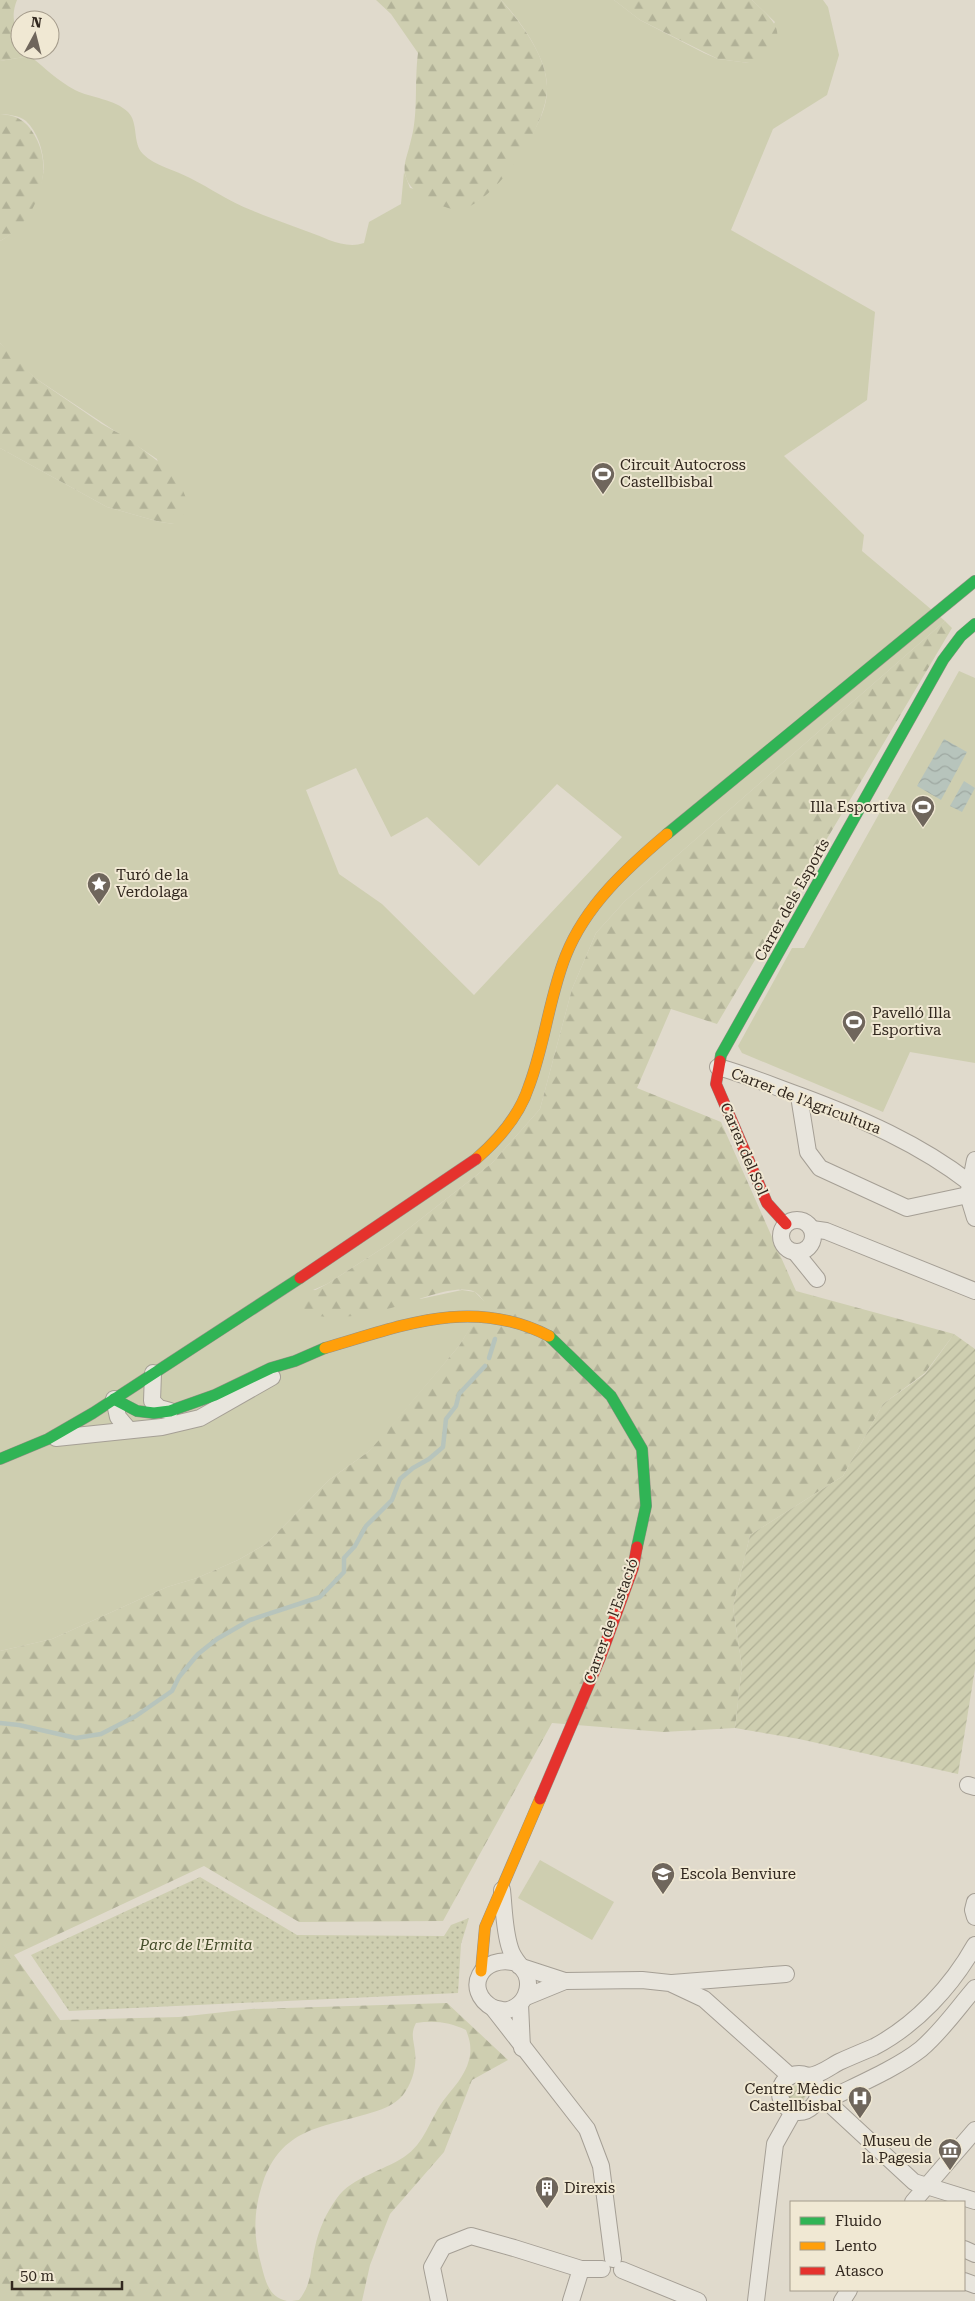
<svg xmlns="http://www.w3.org/2000/svg" width="975" height="2301" font-family="'Roboto Serif',serif">
  <style>
    .grass { fill: #ceceb0; fill-rule: evenodd }
    .forest { fill: url(#forest-firs) }
    .park { fill: url(#park-dots) }
    .garden { fill: url(#garden-furrows) }
    .water { fill: url(#water-waves) }
    .lines { fill: none; stroke-linecap: round; stroke-linejoin: round }
    .stream { stroke: #b7c4bc; stroke-width: 4.5 }
    .street-casing { stroke: #a59f95; stroke-width: 18 }
    .fast-casing { stroke: #958f85; stroke-width: 12 }
    .slow-casing { stroke: #958f85; stroke-width: 12 }
    .jam-casing { stroke: #958f85; stroke-width: 12 }
    .street { stroke: #e8e5dd; stroke-width: 16 }
    .fast { stroke: #30b455; stroke-width: 11 }
    .slow { stroke: #ff9f0a; stroke-width: 11 }
    .jam { stroke: #e5322d; stroke-width: 11 }
    .labels { text-anchor: middle; dominant-baseline: central; stroke-width: 4; stroke-linejoin: round; paint-order: stroke }
    .poi-label { font-size: 15px; fill: #32281f; stroke: #f0e8d3; text-anchor: start }
    .street-label { font-size: 15px; fill: #32281f; stroke: #f0e8d3 }
    .park-label { font-size: 15px; font-style: italic; fill: #434c28; stroke: #f0e8d3 }
  </style>
  <defs>
    <pattern id="forest-firs" width="22" height="20" patternUnits="userSpaceOnUse" patternTransform="scale(1.25)"><rect width="22" height="20" fill="#ceceb0"/><path d="M5 1l3.5 6h-7zM16 11l3.5 6h-7z" fill="#b1b197"/></pattern>
    <pattern id="park-dots" width="8" height="8" patternUnits="userSpaceOnUse" patternTransform="scale(1.25)"><rect width="8" height="8" fill="#ceceb0"/><path d="M2 2h.1M6 6h.1" fill="none" stroke="#b1b197" stroke-width="1.8" stroke-linecap="round"/></pattern>
    <pattern id="garden-furrows" width="10" height="10" patternUnits="userSpaceOnUse" patternTransform="scale(1.25)"><rect width="10" height="10" fill="#ceceb0"/><path d="M-1 1l2-2M0 10L10 0M9 11l2-2" fill="none" stroke="#b1b197"/></pattern>
    <pattern id="water-waves" width="16" height="10" patternUnits="userSpaceOnUse" patternTransform="scale(1.25)"><rect width="16" height="10" fill="#b7c4bc"/><path d="M0 5q4-4 8 0t8 0" fill="none" stroke="#9ea8a1"/></pattern>
  </defs>
  <rect width="100%" height="100%" fill="#e0dacc"/>
  <g class="grass">
    <path d="M501,0H614L640,20L704,53L718,59L749,63L775,22L752,0H823L828,7L839,55L827,95L773,129L731,230L875,312L867,400L784,456L864,535L862,551L945,621L625,901L596,933L572,989L540,1109L492,1163L389,1244L327,1284L313,1290L420,1299L462,1290L475,1292L486,1303L459,1346L380,1440L368,1452L329,1480L266,1544L238,1560L197,1578L167,1587L52,1639L0,1651V448L107,507L160,522L174,524L157,459L35,378L0,343V241C22,230 39,199 43,175C46,158 39,133 26,121C20,116 8,114 0,114V61L30,56C45,68 58,81 75,90C91,98 115,99 128,112C139,123 132,143 143,154C155,166 175,170 190,178C210,188 230,202 251,210C276,221 303,229 329,240C341,244 352,247 364,243L369,222L401,204L404,172L410,188L478,201C496,186 510,169 523,149C535,130 548,110 547,86C547,58 520,20 501,0ZM356,768L391,837L427,817L479,866L557,784L622,837L474,995L382,904L339,874L306,790Z"/>
    <polygon points="959,671 975,678 975,1063 910,1052 883,1112 742,1053 738,1046 792,948 804,948"/>
    <polygon points="540,1860 614,1902 592,1940 518,1898"/>
  </g>
  <g class="forest">
    <path d="M0,0H17C8,23 20,28 20,50H27L30,56L0,61Z"/>
    <path d="M376,0H501C520,22 546,55 547,86C549,123 500,194 466,208C455,213 439,205 430,200C418,193 408,188 405,174C403,164 408,153 410,144C419,115 414,84 418,53L391,14Z"/>
    <path d="M614,0H752C775,22 790,33 763,62L749,63L718,59L640,20Z"/>
    <path d="M0,114C18,115 28,122 36,138C55,173 35,224 0,241Z"/>
    <polygon points="0,343 15,356 35,378 102,424 129,439 169,470 179,481 186,498 185,513 174,524 160,522 107,507 0,448"/>
    <path d="M945,621L952,628L717,1024L671,1009L637,1088L721,1122L796,1291L954,1334L925,1373L883,1404L843,1476L750,1535L733,1607L742,1667L735,1728L663,1732L552,1723L443,1921L299,1922L204,1866L14,1955L60,2020L179,2017L251,2009L447,2003L508,2060L472,2080L444,2152L390,2214L370,2265L362,2301H292L299,2300C313,2282 310,2268 315,2247C319,2229 326,2213 337,2198C352,2177 383,2171 404,2157C425,2143 429,2121 443,2101C453,2088 465,2076 469,2060C472,2049 470,2040 466,2030C450,2022 434,2020 416,2023C410,2034 414,2041 415,2052C417,2067 412,2083 403,2095C394,2106 380,2110 367,2114C319,2128 282,2129 263,2182C254,2209 253,2234 260,2260C265,2278 267,2297 287,2301H0V1651L52,1639L167,1587L197,1578L238,1560L266,1544L329,1480L368,1452L380,1439L459,1346L485,1303C483,1300 479,1294 475,1292C458,1284 424,1298 407,1303C375,1314 331,1324 299,1311L300,1298L327,1284L389,1244L492,1163L540,1109L572,989L596,933L625,901Z"/>
  </g>
  <polygon class="park" points="200,1877 297,1935 444,1936 451,1925 469,1918 461,1944 458,1993 69,2011 31,1955"/>
  <g class="garden">
    <polygon points="954,1334 975,1349 975,1669 958,1774 799,1739 735,1728 742,1667 733,1607 750,1535 843,1476 883,1404 925,1374"/>
    <circle cx="797" cy="2094" r="9"/>
  </g>
  <g class="water">
    <polygon points="944,739 967,752 941,800 917,786"/>
    <polygon points="964,781 975,788 962,812 950,806"/>
  </g>
  <g class="lines">
    <g class="stream">
      <polyline points="489,1358 495,1339"/>
      <polyline points="0,1723 19,1725 76,1738 101,1734 136,1716 172,1691 179,1677 198,1654 217,1639 250,1620 320,1597 344,1572 344,1558 355,1546 366,1526 392,1500 400,1479 413,1468 429,1459 443,1447 446,1419 456,1406 459,1394 485,1366"/>
    </g>
    <g class="street-casing">
      <g id="street">
        <path d="M718,1067C747,1075 773,1086 801,1096C860,1118 920,1144 970,1183"/>
        <polyline points="799,1096 808,1152 820,1168 907,1208 968,1195"/>
        <polyline points="975,1160 968,1195 975,1218"/>
        <circle cx="797" cy="1236" r="16"/>
        <polyline points="812,1229 826,1231 975,1291"/>
        <polyline points="796,1253 817,1279"/>
        <polyline points="153,1373 152,1401 159,1408 170,1411"/>
        <polyline points="114,1399 118,1417 129,1430"/>
        <polyline points="56,1438 162,1427 200,1418 272,1377"/>
        <polyline points="968,1785 975,1787"/>
        <polyline points="975,1902 973,1910 975,1917"/>
        <path d="M517,1963C481,1953 462,1990 493,2008L587,2129L601,2166L613,2259"/>
        <polyline points="519,1966 565,1981 642,1980 670,1983 704,1999 790,2076"/>
        <polyline points="672,1983 786,1974"/>
        <polyline points="526,1997 565,1981"/>
        <polyline points="520,2004 522,2048"/>
        <path d="M493,2008C497,2009 504,2011 508,2010C524,2006 532,1989 526,1974C521,1965 513,1959 510,1948C504,1930 504,1908 502,1890"/>
        <circle cx="799" cy="2093" r="19"/>
        <path d="M808,2076C820,2075 828,2068 839,2062C850,2057 862,2052 874,2047C916,2025 952,1986 975,1945"/>
        <path d="M829,2099C857,2085 897,2068 921,2049C942,2031 957,2009 975,1988"/>
        <polyline points="829,2099 834,2108 914,2182 975,2201"/>
        <polyline points="913,2202 975,2130"/>
        <polyline points="964,2249 975,2254"/>
        <polyline points="622,2270 698,2301"/>
        <polyline points="964,2281 975,2285"/>
        <polyline points="439,2301 432,2267 443,2247 471,2236 514,2248 581,2269 602,2269"/>
        <polyline points="571,2301 581,2269"/>
        <polyline points="756,2301 775,2144 793,2112"/>
        <polyline points="842,2301 849,2290"/>
      </g>
    </g>
    <g class="fast-casing">
      <g id="fast">
        <polyline points="667,834 975,581"/>
        <polyline points="720,1061 721,1055 943,660 961,636 975,624"/>
        <polyline points="549,1336 611,1396 642,1449 646,1506 637,1547"/>
        <polyline points="114,1399 137,1411 154,1413 170,1411 215,1395 271,1368 295,1361 325,1348"/>
        <polyline points="0,1459 48,1439 93,1413 300,1278"/>
      </g>
    </g>
    <g class="slow-casing">
      <g id="slow">
        <path d="M476,1159C498,1140 520,1114 529,1086C545,1044 549,997 566,955C586,905 627,868 667,834"/>
        <path d="M325,1348C402,1326 471,1296 549,1336"/>
        <polyline points="481,1971 485,1927 540,1799"/>
      </g>
    </g>
    <g class="jam-casing">
      <g id="jam">
        <polyline points="720,1061 716,1084 767,1203 786,1224"/>
        <polyline points="300,1278 476,1159"/>
        <polyline points="540,1799 600,1658 633,1568 637,1547"/>
      </g>
    </g>
    <use href="#street" class="street"/>
    <use href="#fast" class="fast"/>
    <use href="#slow" class="slow"/>
    <use href="#jam" class="jam"/>
  </g>
  <defs>
    <g id="stadium-pin" transform="scale(1.25)"><path d="M0 17L-7.5 6A9.5 9.5 0 1 1 7.5 6Z" fill="#6f665c" stroke="#f0e8d3"/><path d="M0-5a6.5 5 0 1 0 0 10a6.5 5 0 1 0 0-10ZM-3.5-1.8h7v3.6h-7Z" fill="#fff"/></g>
    <g id="sight-pin" transform="scale(1.25)"><path d="M0 17L-7.5 6A9.5 9.5 0 1 1 7.5 6Z" fill="#6f665c" stroke="#f0e8d3"/><path d="M0-6L1.8-2.2L6-1.7L2.9 1.2L3.7 5.4L0 3.3L-3.7 5.4L-2.9 1.2L-6-1.7L-1.8-2.2Z" fill="#fff"/></g>
    <g id="school-pin" transform="scale(1.25)"><path d="M0 17L-7.5 6A9.5 9.5 0 1 1 7.5 6Z" fill="#6f665c" stroke="#f0e8d3"/><path d="M0-5L7-2L0 1L-7-2ZM-4 1L0 2.5L4 1V4Q0 6-4 4Z" fill="#fff"/></g>
    <g id="hospital-pin" transform="scale(1.25)"><path d="M0 17L-7.5 6A9.5 9.5 0 1 1 7.5 6Z" fill="#6f665c" stroke="#f0e8d3"/><path d="M-5-5h3v3.5h4V-5h3V5h-3V1.5h-4V5h-3Z" fill="#fff"/></g>
    <g id="museum-pin" transform="scale(1.25)"><path d="M0 17L-7.5 6A9.5 9.5 0 1 1 7.5 6Z" fill="#6f665c" stroke="#f0e8d3"/><path d="M0-6L6-3V-2H-6V-3ZM-5-1h2V3h-2ZM-1-1h2V3h-2ZM3-1h2V3H3ZM-6 4H6V6H-6Z" fill="#fff"/></g>
    <g id="building-pin" transform="scale(1.25)"><path d="M0 17L-7.5 6A9.5 9.5 0 1 1 7.5 6Z" fill="#6f665c" stroke="#f0e8d3"/><path d="M-4-6H4V6H1V3H-1V6H-4ZM-2.5-4.3h1.7v1.8h-1.7ZM.8-4.3h1.7v1.8H.8ZM-2.5-1h1.7V.8h-1.7ZM.8-1h1.7V.8H.8Z" fill="#fff"/></g>
  </defs>
  <g fill-rule="evenodd">
    <use href="#stadium-pin" x="603" y="474"/>
    <use href="#stadium-pin" x="923" y="807"/>
    <use href="#sight-pin" x="99" y="884"/>
    <use href="#stadium-pin" x="854" y="1022"/>
    <use href="#school-pin" x="663" y="1874"/>
    <use href="#hospital-pin" x="860" y="2098"/>
    <use href="#museum-pin" x="950" y="2150"/>
    <use href="#building-pin" x="547" y="2188"/>
  </g>
  <g class="labels">
    <g class="poi-label">
      <text x="620" y="465">Circuit Autocross<tspan x="620" dy="17">Castellbisbal</tspan></text>
      <text x="906" y="807" text-anchor="end">Illa Esportiva</text>
      <text x="116" y="875">Turó de la<tspan x="116" dy="17">Verdolaga</tspan></text>
      <text x="872" y="1013">Pavelló Illa<tspan x="872" dy="17">Esportiva</tspan></text>
      <text x="680" y="1874">Escola Benviure</text>
      <text x="842" y="2089" text-anchor="end">Centre Mèdic<tspan x="842" dy="17">Castellbisbal</tspan></text>
      <text x="932" y="2141" text-anchor="end">Museu de<tspan x="932" dy="17">la Pagesia</tspan></text>
      <text x="564" y="2188">Direxis</text>
    </g>
    <g class="street-label">
      <text transform="translate(792 900) rotate(-61)">Carrer dels Esports</text>
      <text transform="translate(806 1101) rotate(21)">Carrer de l'Agricultura</text>
      <text transform="translate(744 1149) rotate(67)">Carrer del Sol</text>
      <text transform="translate(611 1621) rotate(-70)">Carrer de l'Estació</text>
    </g>
    <g class="park-label">
      <text x="196" y="1945">Parc de l'Ermita</text>
    </g>
  </g>
  <rect x="790" y="2201" width="175" height="90" fill="#f0e8d3" stroke="#a49b8b"/>
  <rect x="800" y="2217" width="25" height="8" fill="#30b455" stroke="#a49b8b"/>
  <text x="835" y="2226" font-size="15" fill="#32281f">Fluido</text>
  <rect x="800" y="2242" width="25" height="8" fill="#ff9f0a" stroke="#a49b8b"/>
  <text x="835" y="2251" font-size="15" fill="#32281f">Lento</text>
  <rect x="800" y="2267" width="25" height="8" fill="#e5322d" stroke="#a49b8b"/>
  <text x="835" y="2276" font-size="15" fill="#32281f">Atasco</text>
  <g transform="translate(35 35) rotate(7)"><circle r="24" fill="#f0e8d3" stroke="#a49b8b"/>
  <path d="M0-4L9 19L0 12L-9 19Z" fill="#6f665c"/>
  <text y="-8" font-size="14" font-weight="bold" text-anchor="middle" fill="#32281f">N</text>
  </g>
  <path d="M12 2281v8h110v-8" fill="none" stroke="#32281f" stroke-width="2.5"/>
  <text x="20" y="2281" font-size="15" fill="#32281f" stroke="#f0e8d3" stroke-width="4" paint-order="stroke">50 m</text>
</svg>
